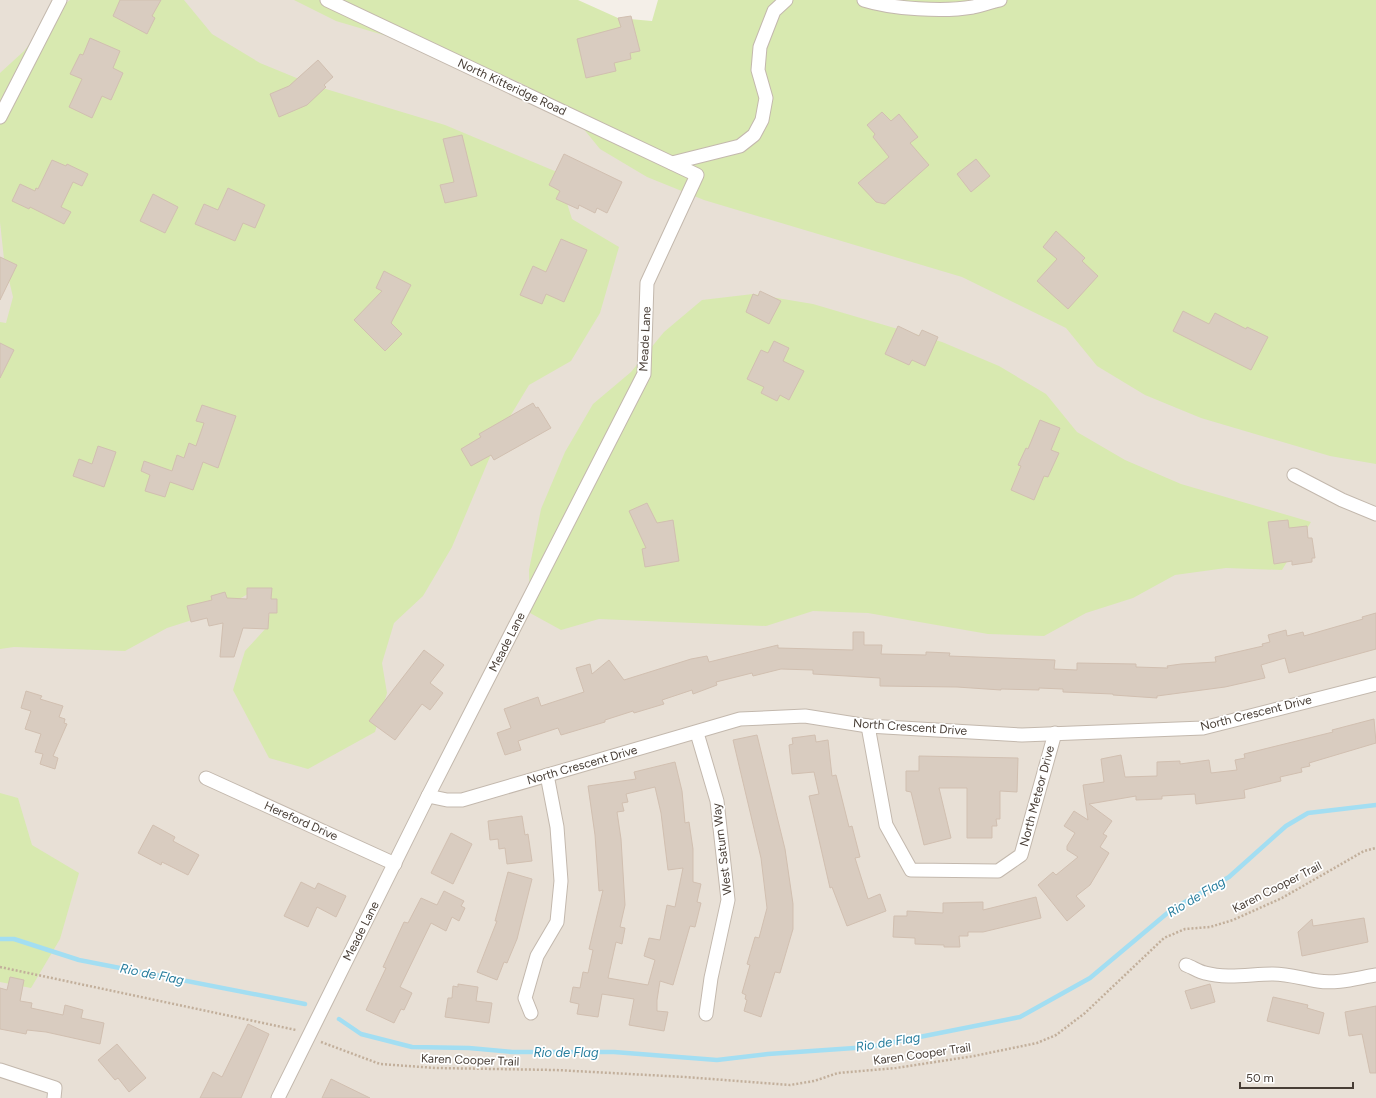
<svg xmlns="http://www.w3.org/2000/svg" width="1376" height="1098" font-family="Figtree,sans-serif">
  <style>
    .residential { fill: #e8e0d6 }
    .green { fill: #d8e9b0 }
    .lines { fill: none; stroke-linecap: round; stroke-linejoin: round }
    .stream { stroke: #a3def2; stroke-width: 4.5 }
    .building { fill: #d9ccc0; stroke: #d1bfb0; fill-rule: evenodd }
    .minor-casing { stroke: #c3b8ad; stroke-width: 15 }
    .path { stroke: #c2af9b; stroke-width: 2.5; stroke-dasharray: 2 2; stroke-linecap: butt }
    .minor { stroke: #fff; stroke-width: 13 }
    .labels { text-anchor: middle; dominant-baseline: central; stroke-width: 3.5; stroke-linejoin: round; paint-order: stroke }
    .street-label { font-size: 12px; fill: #483e36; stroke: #fff }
    .water-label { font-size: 13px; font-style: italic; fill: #287e9e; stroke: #fff }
  </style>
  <rect width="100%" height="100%" fill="#f4efe8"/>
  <polygon class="residential" points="0,0 502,0 1376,425 1376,1098 0,1098"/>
  <g class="green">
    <polygon points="70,0 184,0 212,34 260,63 316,86 445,125 557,172 572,219 619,247 600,313 571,361 529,385 500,433 452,547 423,596 394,623 382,663 387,693 375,732 308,769 269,758 233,690 245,651 266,628 273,602 248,594 214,613 167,628 125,651 14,647 0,649 0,322 6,323 13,297 4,259 0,222 0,73 24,51 57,10"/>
    <polygon points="294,0 578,0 618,18 652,21 658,0 1376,0 1376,464 1330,456 1201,418 1145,395 1097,366 1066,328 962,277 704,200 647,177 600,149 569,111 521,83 465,59 336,21"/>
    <polygon points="753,294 813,304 942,342 999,366 1046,394 1077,432 1125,460 1181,484 1311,522 1282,570 1226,568 1175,575 1133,598 1086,613 1044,636 988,634 868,613 813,611 766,626 599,619 561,630 530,613 529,570 541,509 565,452 593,404 631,372 664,332 702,300"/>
    <polygon points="0,793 18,798 32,845 79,873 60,939 31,988 0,982"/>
  </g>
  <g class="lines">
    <g class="stream">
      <polyline points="0,939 14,939 79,960 305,1004"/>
      <polyline points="339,1019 361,1034 412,1047 469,1048 512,1052 614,1052 717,1060 768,1054 869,1047 1020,1017 1090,978 1171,910 1229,877 1286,826 1308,813 1376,805"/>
    </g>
  </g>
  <g class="building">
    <polygon points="120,0 161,0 152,16 155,18 147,34 113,16"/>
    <polygon points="631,16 640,51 630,53 631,59 614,63 616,71 586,78 577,39 621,27 618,18"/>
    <polygon points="90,38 120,51 113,68 123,73 111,100 102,96 92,118 69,107 82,79 70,74 80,54 83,55"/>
    <polygon points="318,60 333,77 324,85 326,87 307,105 279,117 270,94 289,86"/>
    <polygon points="882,112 891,121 899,114 918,137 910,143 929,165 885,204 876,202 858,183 889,157 873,137 875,134 867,125"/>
    <polygon points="462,135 477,196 445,203 440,185 454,182 443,139"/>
    <polygon points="564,154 622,182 607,213 597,208 595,213 579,205 578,209 556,199 560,191 549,185"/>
    <polygon points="976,159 990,176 971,192 957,174"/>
    <polygon points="52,160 66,166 67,164 88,174 82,186 73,182 61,207 71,212 64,224 30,207 29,209 12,201 20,184 35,191 36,188 38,189"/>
    <polygon points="228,188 265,205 255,228 243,223 235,241 195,224 204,204 218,210"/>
    <polygon points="153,194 178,207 165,233 140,221"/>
    <polygon points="1056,231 1085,258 1082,261 1098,276 1068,309 1037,281 1057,259 1043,247"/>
    <polygon points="561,239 587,250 564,302 546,294 542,304 520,295 533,266 546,272"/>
    <polygon points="0,257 17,265 0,300"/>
    <polygon points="384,271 411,285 391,323 402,334 385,351 354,320 382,291 376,288"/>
    <polygon points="760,291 781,301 769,324 746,312 753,294 758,296"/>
    <polygon points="1183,311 1209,324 1215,313 1246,329 1247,327 1268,337 1251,370 1173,331"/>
    <polygon points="898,326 919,336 922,330 938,337 925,366 912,360 909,365 885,354"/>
    <polygon points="774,341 789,348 783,361 804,371 789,400 780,395 777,401 761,393 764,387 747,379 761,350 768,353"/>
    <polygon points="0,343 14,350 0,378"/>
    <polygon points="533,403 536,408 538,407 551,428 494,460 491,455 471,466 461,449 481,437 479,434"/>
    <polygon points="202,405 236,416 218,468 203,462 193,490 170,482 165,497 145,491 150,475 141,471 144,461 172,471 177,455 184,458 189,443 196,446 204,423 196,421"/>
    <polygon points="1040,420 1060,428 1051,450 1059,453 1048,477 1044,476 1034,500 1011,490 1021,466 1018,465 1026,448 1028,449"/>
    <polygon points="98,446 116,452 104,487 73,476 79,459 92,464"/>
    <polygon points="647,503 657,523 673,520 679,561 645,567 642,549 646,548 629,511"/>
    <polygon points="1288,520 1289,528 1307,526 1308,538 1312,538 1315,558 1312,558 1312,562 1292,565 1292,561 1274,564 1268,522"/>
    <polygon points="247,588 272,588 271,599 277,599 277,613 269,613 268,629 243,628 234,657 220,657 223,623 209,626 207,618 191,622 187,606 212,600 211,596 225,592 227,598 247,599"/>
    <polygon points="1376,613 1376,649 1289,673 1285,658 1261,665 1265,678 1225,687 1157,696 1157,698 1113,695 1113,694 1063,692 1063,689 1039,688 1039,690 1001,689 1001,690 957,687 880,686 880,678 813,674 813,670 781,669 753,676 752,673 716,682 717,685 693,694 692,690 662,700 664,704 634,713 633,711 605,720 605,722 561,735 558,728 518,741 521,750 505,755 497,733 511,728 504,709 538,697 541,706 584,692 576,668 590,664 592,674 609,660 624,680 691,659 707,656 709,662 778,645 778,648 853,650 853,632 864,632 864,645 882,645 881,654 926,655 926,652 950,653 949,656 1055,660 1054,669 1077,670 1077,663 1136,664 1136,667 1168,668 1167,666 1181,664 1216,662 1215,657 1263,646 1262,644 1270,642 1268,635 1286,630 1287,636 1303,632 1304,636 1363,619 1362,617"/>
    <polygon points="424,650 444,665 430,683 443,693 430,710 422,704 395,740 369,721"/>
    <polygon points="26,691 42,696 40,699 63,706 59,717 65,719 64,723 67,724 53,756 58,758 55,769 40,764 43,754 35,752 41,734 25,729 31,711 21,708"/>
    <polygon points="1374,719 1376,743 1309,763 1310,766 1301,768 1302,772 1280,777 1281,781 1244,790 1245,798 1196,804 1195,794 1162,796 1162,799 1136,800 1136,796 1089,804 1112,821 1103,834 1107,836 1100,847 1109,853 1090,885 1076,896 1085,906 1067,921 1038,885 1053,872 1056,875 1078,857 1067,850 1067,846 1075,833 1064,826 1074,811 1088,820 1083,785 1104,782 1101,759 1121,755 1125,777 1157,776 1157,762 1180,761 1180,764 1209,760 1211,773 1237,770 1235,760 1245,758 1244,754 1333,732 1332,730"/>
    <polygon points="757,735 785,849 793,904 793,929 780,973 775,972 761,1017 744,1011 747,1000 745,999 746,995 742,993 750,965 747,964 755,937 759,938 767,908 761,858 733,740"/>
    <polygon points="815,735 816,742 828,740 832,776 836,775 849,827 852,826 860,857 855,858 868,899 880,894 886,911 847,926 832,887 830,888 809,796 819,794 814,772 792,774 789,745 793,744 792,738"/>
    <polygon points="919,756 1018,758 1017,792 1000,791 1000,819 996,819 997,826 992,826 992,838 967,838 967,788 939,788 951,838 924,845 911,792 906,791 906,771 919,771"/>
    <path d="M675,762L682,791L685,823L689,822L693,849V882L701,884L697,902L701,903L695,927L690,926L673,985L660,981L657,1000V1011L668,1012L664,1031L629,1025L634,999L602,994L598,1017L577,1014L579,1004L570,1002L573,987L580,988L583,972L588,973L593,950L589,949L603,890L599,891L595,835L588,786L636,779L634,772ZM655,787L661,813L668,870L683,868L675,907L667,905L660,940L649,938L644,956L655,960L648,985L608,978L616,942L622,944L625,928L620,927L625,905L621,839L617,812L624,811L622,803L628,802L626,794Z"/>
    <polygon points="522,816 525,835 528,834 532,861 507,864 505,848 499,849 498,839 490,840 488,821"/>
    <polygon points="153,825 175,837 173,841 199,855 188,875 162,862 161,865 138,853"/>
    <polygon points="451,833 472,844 453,884 431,873"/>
    <polygon points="508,872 532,879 517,939 507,963 504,962 497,980 477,972 497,921 495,921"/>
    <polygon points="301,882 315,889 318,883 346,896 336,917 317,907 308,927 284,916"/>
    <polygon points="444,891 464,901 461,906 465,908 459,921 452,917 446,931 431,923 400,987 412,993 404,1010 401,1009 394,1023 366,1010 386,968 383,967 404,922 408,923 421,898 437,905"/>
    <polygon points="1036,897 1041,918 983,932 968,932 968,936 959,936 960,947 944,947 944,945 915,944 915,938 893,937 894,916 907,916 907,911 943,913 943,903 983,902 983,910"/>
    <polygon points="1364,918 1368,942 1302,956 1298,932 1312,919 1313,926"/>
    <polygon points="10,977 24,980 20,1001 32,1003 31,1008 63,1015 65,1005 83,1010 81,1018 104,1023 100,1044 46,1032 27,1030 26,1034 0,1029 0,988 7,990"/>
    <polygon points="458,984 478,987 476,1001 492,1003 489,1023 445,1017 448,998 452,998 453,986 458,987"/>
    <polygon points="1210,984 1215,1002 1191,1009 1185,991"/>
    <polygon points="1273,997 1308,1005 1307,1008 1324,1013 1319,1034 1267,1021"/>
    <polygon points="1376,1006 1376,1073 1370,1073 1362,1034 1349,1036 1345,1012"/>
    <polygon points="248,1024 269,1034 241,1098 200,1098 213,1072 222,1077"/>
    <polygon points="117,1044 146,1078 129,1092 118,1078 115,1080 98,1060"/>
    <polygon points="331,1079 370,1098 322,1098"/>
  </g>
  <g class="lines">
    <g class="minor-casing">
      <g id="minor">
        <path d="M864,0C892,9 944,12 973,7C982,5 991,2 1000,0"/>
        <polyline points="0,117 60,0"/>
        <polyline points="672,163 740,146 754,135 762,120 766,98 758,70 760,47 774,11 786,0"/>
        <polyline points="1294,475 1342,500 1376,514"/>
        <polyline points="868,726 886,825 911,870 998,871 1021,855 1055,733"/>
        <polyline points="697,733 717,801 728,900 711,978 706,1014"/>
        <polyline points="206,778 395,864"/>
        <polyline points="428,796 447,800 462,800 740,719 805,716 868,726 1022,735 1203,728 1376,684"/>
        <path d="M1186,965C1192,967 1199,972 1205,973C1227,979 1251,974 1273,974C1289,974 1303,979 1318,981C1337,984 1357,978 1376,975"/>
        <polyline points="531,1013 525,998 537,956 557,922 561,881 557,827 547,775"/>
        <polyline points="0,1070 55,1088 54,1098"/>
        <polyline points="278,1098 428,796 644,374 647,283 697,175 327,0"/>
      </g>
    </g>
    <g class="path">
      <polyline points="0,967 296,1030"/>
      <polyline points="321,1042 380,1064 436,1068 556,1070 685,1077 790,1085 814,1081 838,1073 896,1068 974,1056 1037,1043 1056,1035 1085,1013 1164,938 1185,929 1210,927 1233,920 1282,898 1364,851 1376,848"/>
    </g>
    <use href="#minor" class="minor"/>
  </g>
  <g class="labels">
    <g class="street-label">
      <text transform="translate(512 87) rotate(25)">North Kitteridge Road</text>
      <text transform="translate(645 339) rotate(-87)">Meade Lane</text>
      <text transform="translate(507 642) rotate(-63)">Meade Lane</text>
      <text transform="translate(1256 713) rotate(-14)">North Crescent Drive</text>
      <text transform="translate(910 727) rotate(4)">North Crescent Drive</text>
      <text transform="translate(582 765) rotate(-16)">North Crescent Drive</text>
      <text transform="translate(1037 796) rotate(-75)">North Meteor Drive</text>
      <text transform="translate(301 821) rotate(24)">Hereford Drive</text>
      <text transform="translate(722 849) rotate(-97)">West Saturn Way</text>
      <text transform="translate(1277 887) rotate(-27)">Karen Cooper Trail</text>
      <text transform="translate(361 931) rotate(-63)">Meade Lane</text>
      <text transform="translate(922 1054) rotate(-8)">Karen Cooper Trail</text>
      <text transform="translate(470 1060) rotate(2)">Karen Cooper Trail</text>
    </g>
    <g class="water-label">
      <text transform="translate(1196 897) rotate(-31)">Rio de Flag</text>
      <text transform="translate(152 974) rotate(11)">Rio de Flag</text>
      <text transform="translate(888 1042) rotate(-9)">Rio de Flag</text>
      <text x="566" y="1052">Rio de Flag</text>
    </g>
  </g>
  <path d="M1240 1082v6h113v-6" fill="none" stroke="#483e36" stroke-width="2"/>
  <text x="1246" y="1082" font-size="12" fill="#483e36" stroke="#ffffff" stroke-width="3" paint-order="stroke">50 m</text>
</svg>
